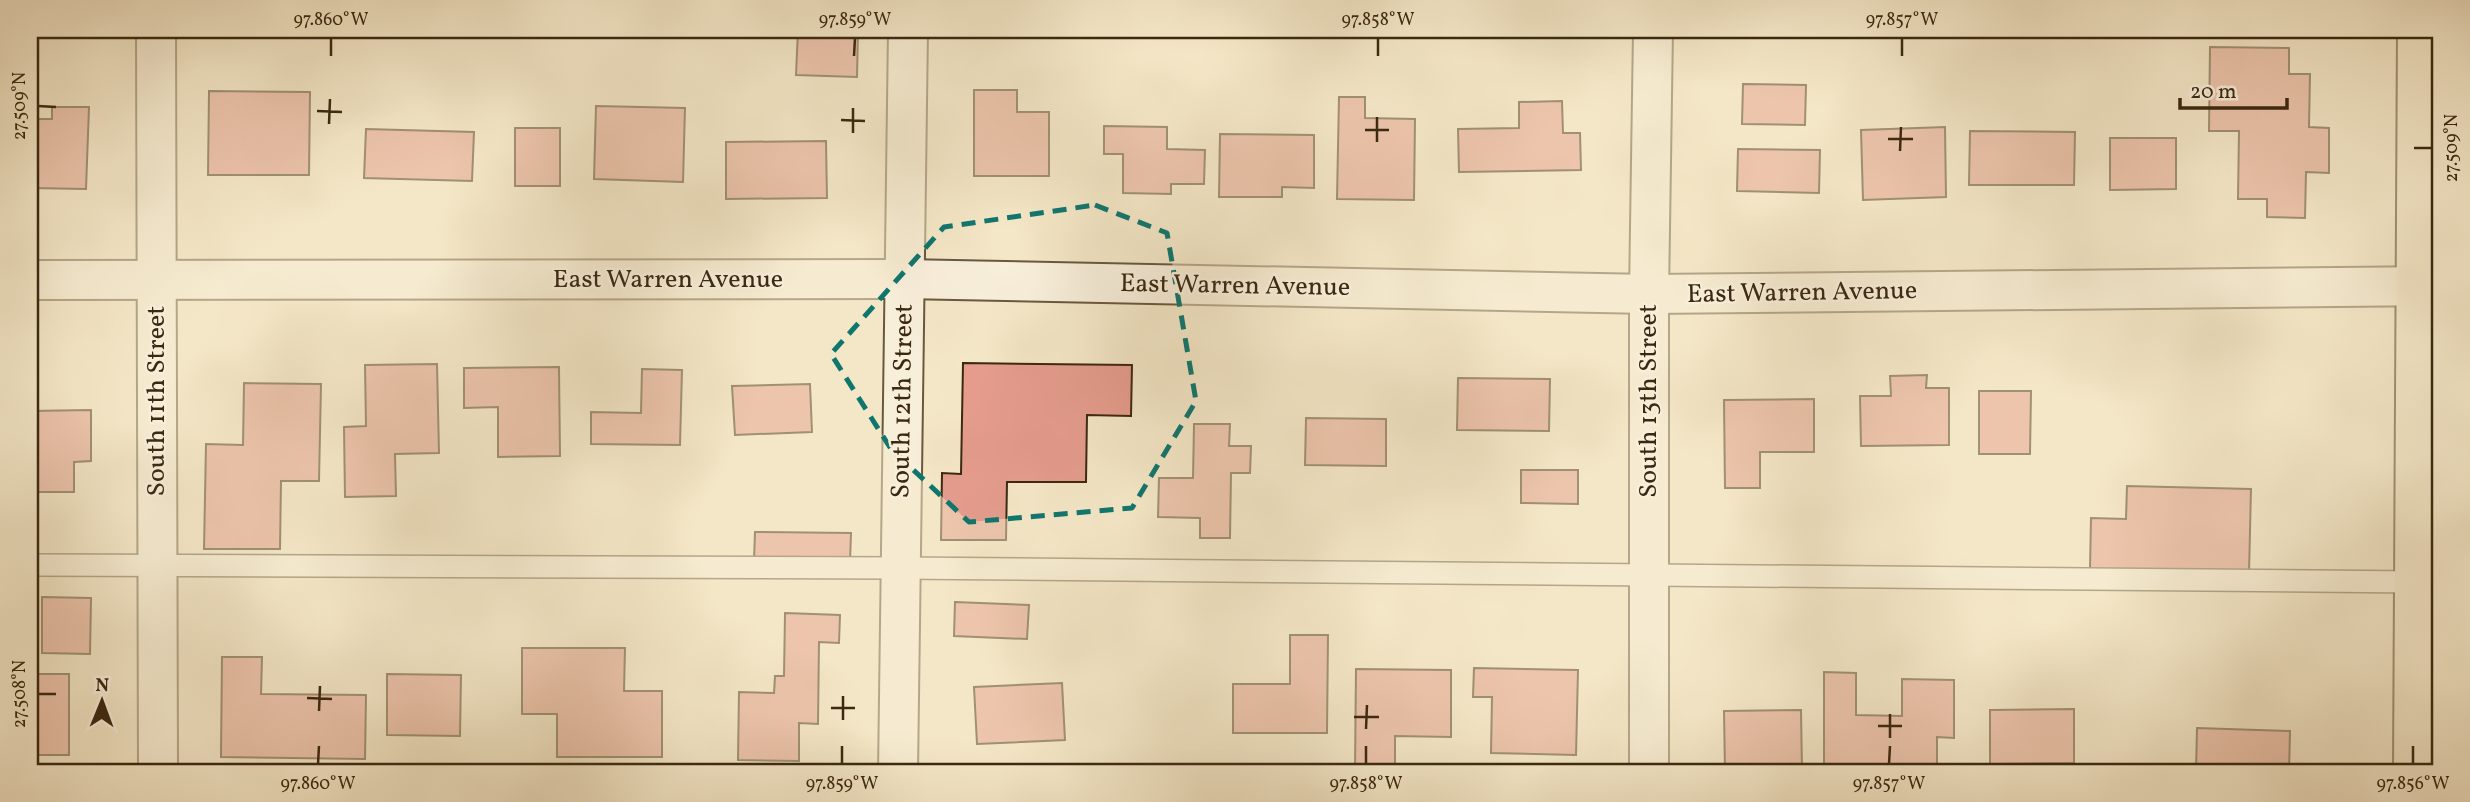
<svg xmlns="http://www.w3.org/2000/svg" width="2470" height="802" font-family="Vollkorn,serif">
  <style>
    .building { fill: #e59c8d; stroke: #3b2811; stroke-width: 2 }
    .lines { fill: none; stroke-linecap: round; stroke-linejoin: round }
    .service-casing { stroke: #69583e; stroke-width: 24 }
    .minor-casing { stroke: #69583e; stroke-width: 42 }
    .primary-casing { stroke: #3b2811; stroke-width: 42 }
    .service { stroke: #f8efdb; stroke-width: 21 }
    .minor { stroke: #f8efdb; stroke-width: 38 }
    .primary { stroke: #f4e7c7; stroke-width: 38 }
    .marked { fill: none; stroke: #0f766e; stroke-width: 5; stroke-dasharray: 14 9; stroke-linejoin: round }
    .ticks { fill: none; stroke: #3b2811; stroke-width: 2.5 }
    .labels { text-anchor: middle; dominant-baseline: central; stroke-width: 5; stroke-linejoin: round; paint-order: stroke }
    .street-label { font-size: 26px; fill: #3b2811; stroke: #f8efdb }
    .neatline { fill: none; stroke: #3b2811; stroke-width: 2.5 }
    .ticks-label { font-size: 18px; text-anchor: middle; fill: #3b2811 }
  </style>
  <rect width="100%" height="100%" fill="#f4e7c7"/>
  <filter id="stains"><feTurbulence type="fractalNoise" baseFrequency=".00286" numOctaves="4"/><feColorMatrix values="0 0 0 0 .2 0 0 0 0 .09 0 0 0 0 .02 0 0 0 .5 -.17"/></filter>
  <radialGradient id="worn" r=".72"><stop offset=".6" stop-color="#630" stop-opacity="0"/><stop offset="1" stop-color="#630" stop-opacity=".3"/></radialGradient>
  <g class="building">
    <polygon points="798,30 858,30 857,77 796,75"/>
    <polygon points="2210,47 2289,48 2289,74 2310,74 2309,127 2329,128 2329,173 2306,172 2305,218 2267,217 2267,199 2238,199 2239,131 2209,131"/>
    <polygon points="1743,84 1806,85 1805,125 1742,124"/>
    <polygon points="974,90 1017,90 1017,112 1049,112 1049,176 974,176"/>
    <polygon points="209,91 310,92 309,175 208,175"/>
    <polygon points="1339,97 1365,97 1365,118 1415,119 1414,200 1337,199"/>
    <polygon points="1562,101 1563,133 1580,133 1581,170 1459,172 1458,129 1519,128 1519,102"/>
    <polygon points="596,106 685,108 683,182 594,179"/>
    <polygon points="52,107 89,107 86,189 30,188 30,119 52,119"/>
    <polygon points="1104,126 1167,127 1167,149 1205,150 1204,184 1171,184 1171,194 1123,193 1123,154 1104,154"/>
    <polygon points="1945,127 1946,197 1863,200 1861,130"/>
    <rect x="515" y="128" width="45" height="58"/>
    <polygon points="366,129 474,132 472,181 364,178"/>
    <polygon points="1970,131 2075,132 2074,185 1969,185"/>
    <polygon points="1220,134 1314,135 1314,188 1282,187 1282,197 1219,197"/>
    <polygon points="2110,138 2176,138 2176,189 2110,190"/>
    <polygon points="826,141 827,198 726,199 726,142"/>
    <polygon points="1738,149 1820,150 1819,193 1737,191"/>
    <polygon points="963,363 1132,365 1131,416 1087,415 1086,482 1007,482 1006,540 941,540 942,473 961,474"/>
    <polygon points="437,364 439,453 395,454 396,496 345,497 344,427 366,426 365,365"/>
    <polygon points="559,367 560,456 498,457 498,407 464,408 464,368"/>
    <polygon points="642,369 682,370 680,445 591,444 591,412 641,413"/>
    <polygon points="1927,375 1926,388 1949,388 1949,445 1861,446 1860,396 1891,396 1890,376"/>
    <polygon points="1458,378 1550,379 1549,431 1457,430"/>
    <polygon points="244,383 321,384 319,481 281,481 280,549 204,549 206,444 243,445"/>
    <polygon points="810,384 812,432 735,435 732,386"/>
    <polygon points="1979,391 2031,391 2030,454 1979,454"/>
    <polygon points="1814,399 1814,452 1760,452 1760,488 1725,488 1724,400"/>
    <polygon points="91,410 91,461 74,462 74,492 36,492 37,454 30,454 30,411"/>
    <polygon points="1306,418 1386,419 1386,466 1305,465"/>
    <polygon points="1194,424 1230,424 1229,446 1251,446 1250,473 1231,473 1230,538 1200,538 1200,518 1158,517 1159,478 1193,478"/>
    <polygon points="1521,470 1578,470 1578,504 1521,503"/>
    <polygon points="2127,486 2251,489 2249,573 2090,569 2091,518 2126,519"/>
    <polygon points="755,532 851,533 850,562 754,561"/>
    <polygon points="42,597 91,598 90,654 42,653"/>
    <polygon points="955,602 1029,605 1027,639 954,636"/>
    <polygon points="785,613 840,615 839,643 819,642 818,724 799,723 799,761 738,760 739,692 774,693 775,676 784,676"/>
    <polygon points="1290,635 1328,635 1327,733 1233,733 1233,684 1290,684"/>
    <polygon points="522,648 625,648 624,691 662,691 662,757 557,757 557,714 522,714"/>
    <polygon points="222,657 262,657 261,694 366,695 365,759 221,757"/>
    <polygon points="1474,668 1578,670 1576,755 1491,753 1492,697 1473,697"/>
    <polygon points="1356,669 1451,670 1451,737 1395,736 1395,771 1355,771"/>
    <polygon points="1824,672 1856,673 1856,715 1902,716 1902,679 1954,680 1954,738 1937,737 1937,772 1824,772"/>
    <rect x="30" y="674" width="39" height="81"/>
    <polygon points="387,674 461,675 460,736 387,735"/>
    <polygon points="1062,683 1065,740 977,744 974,687"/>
    <polygon points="2074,709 2074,763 1990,764 1990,710"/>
    <polygon points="1801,710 1802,770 1725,771 1724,711"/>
    <polygon points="2197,728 2290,731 2289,772 2196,772"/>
  </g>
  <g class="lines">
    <g class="service-casing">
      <polyline id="service" points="30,565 901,568 2415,582"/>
    </g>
    <g class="minor-casing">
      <g id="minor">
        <polyline points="156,30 158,772"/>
        <polyline points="30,280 904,279 1649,294 2440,286"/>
        <polyline points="898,772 908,30"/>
        <polyline points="1649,772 1649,294 1653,30"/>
      </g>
    </g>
    <g class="primary-casing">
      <polyline id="primary" points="2413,772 2417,30"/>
    </g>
    <use href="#service" class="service"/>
    <use href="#minor" class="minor"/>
    <use href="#primary" class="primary"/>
  </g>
  <path d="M0 0H2470V802H0ZM1095,205L1167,233L1196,401L1132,508L969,522L891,449L831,354L944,227Z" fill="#f4e7c7" fill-opacity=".55" fill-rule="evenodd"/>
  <path class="marked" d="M1095,205L1167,233L1196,401L1132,508L969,522L891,449L831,354L944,227Z"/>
  <path class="ticks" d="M331,56V38M854,56L855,38M1378,56V38M1902,56V38M38,106L56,107M317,111L342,112M841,120L865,121M329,124L330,99M1365,130H1389M853,133V108M1888,139H1913M1377,142V117M2414,148H2432M1900,151L1901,127M38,694H56M307,698L332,699M831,708H855M319,711L320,686M1354,717H1379M843,720V696M1878,726H1902M1366,729L1367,705M1890,738V714M318,764L319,746M842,764V746M1366,764V746M1889,764L1890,746M2413,764V746"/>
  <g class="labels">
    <g class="street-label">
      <text x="668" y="280">East Warren Avenue</text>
      <text transform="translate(1235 286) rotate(1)">East Warren Avenue</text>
      <text transform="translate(1802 293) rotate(-1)">East Warren Avenue</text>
      <text transform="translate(157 401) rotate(-90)">South 11th Street</text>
      <text transform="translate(903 401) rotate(-89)">South 12th Street</text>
      <text transform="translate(1649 401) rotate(-90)">South 13th Street</text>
    </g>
  </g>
  <rect width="2470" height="802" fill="none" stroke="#f4e7c7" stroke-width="77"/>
  <g transform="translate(102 701) rotate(1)" stroke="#f8efdb" stroke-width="5" paint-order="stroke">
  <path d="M0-5L12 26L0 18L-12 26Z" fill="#3b2811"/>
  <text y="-10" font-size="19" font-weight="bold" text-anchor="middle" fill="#3b2811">N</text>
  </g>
  <path d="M2180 98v10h107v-10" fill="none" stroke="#3b2811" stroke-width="3.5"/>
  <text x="2190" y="98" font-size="21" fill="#3b2811" stroke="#f8efdb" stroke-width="5" paint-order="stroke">20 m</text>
  <rect x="38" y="38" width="2394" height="726" class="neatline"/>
  <g class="ticks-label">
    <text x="331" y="25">97.860°W</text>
    <text x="855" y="25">97.859°W</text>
    <text x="1378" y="25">97.858°W</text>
    <text x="1902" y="25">97.857°W</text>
    <text transform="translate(19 106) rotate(-90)" y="6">27.509°N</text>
    <text transform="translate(2451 148) rotate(-90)" y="6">27.509°N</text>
    <text transform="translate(19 694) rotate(-90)" y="6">27.508°N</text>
    <text x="318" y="789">97.860°W</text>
    <text x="842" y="789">97.859°W</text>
    <text x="1366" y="789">97.858°W</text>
    <text x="1889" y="789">97.857°W</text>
    <text x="2413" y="789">97.856°W</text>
  </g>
  <rect width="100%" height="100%" filter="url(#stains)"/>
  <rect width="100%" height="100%" fill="url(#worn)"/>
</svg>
